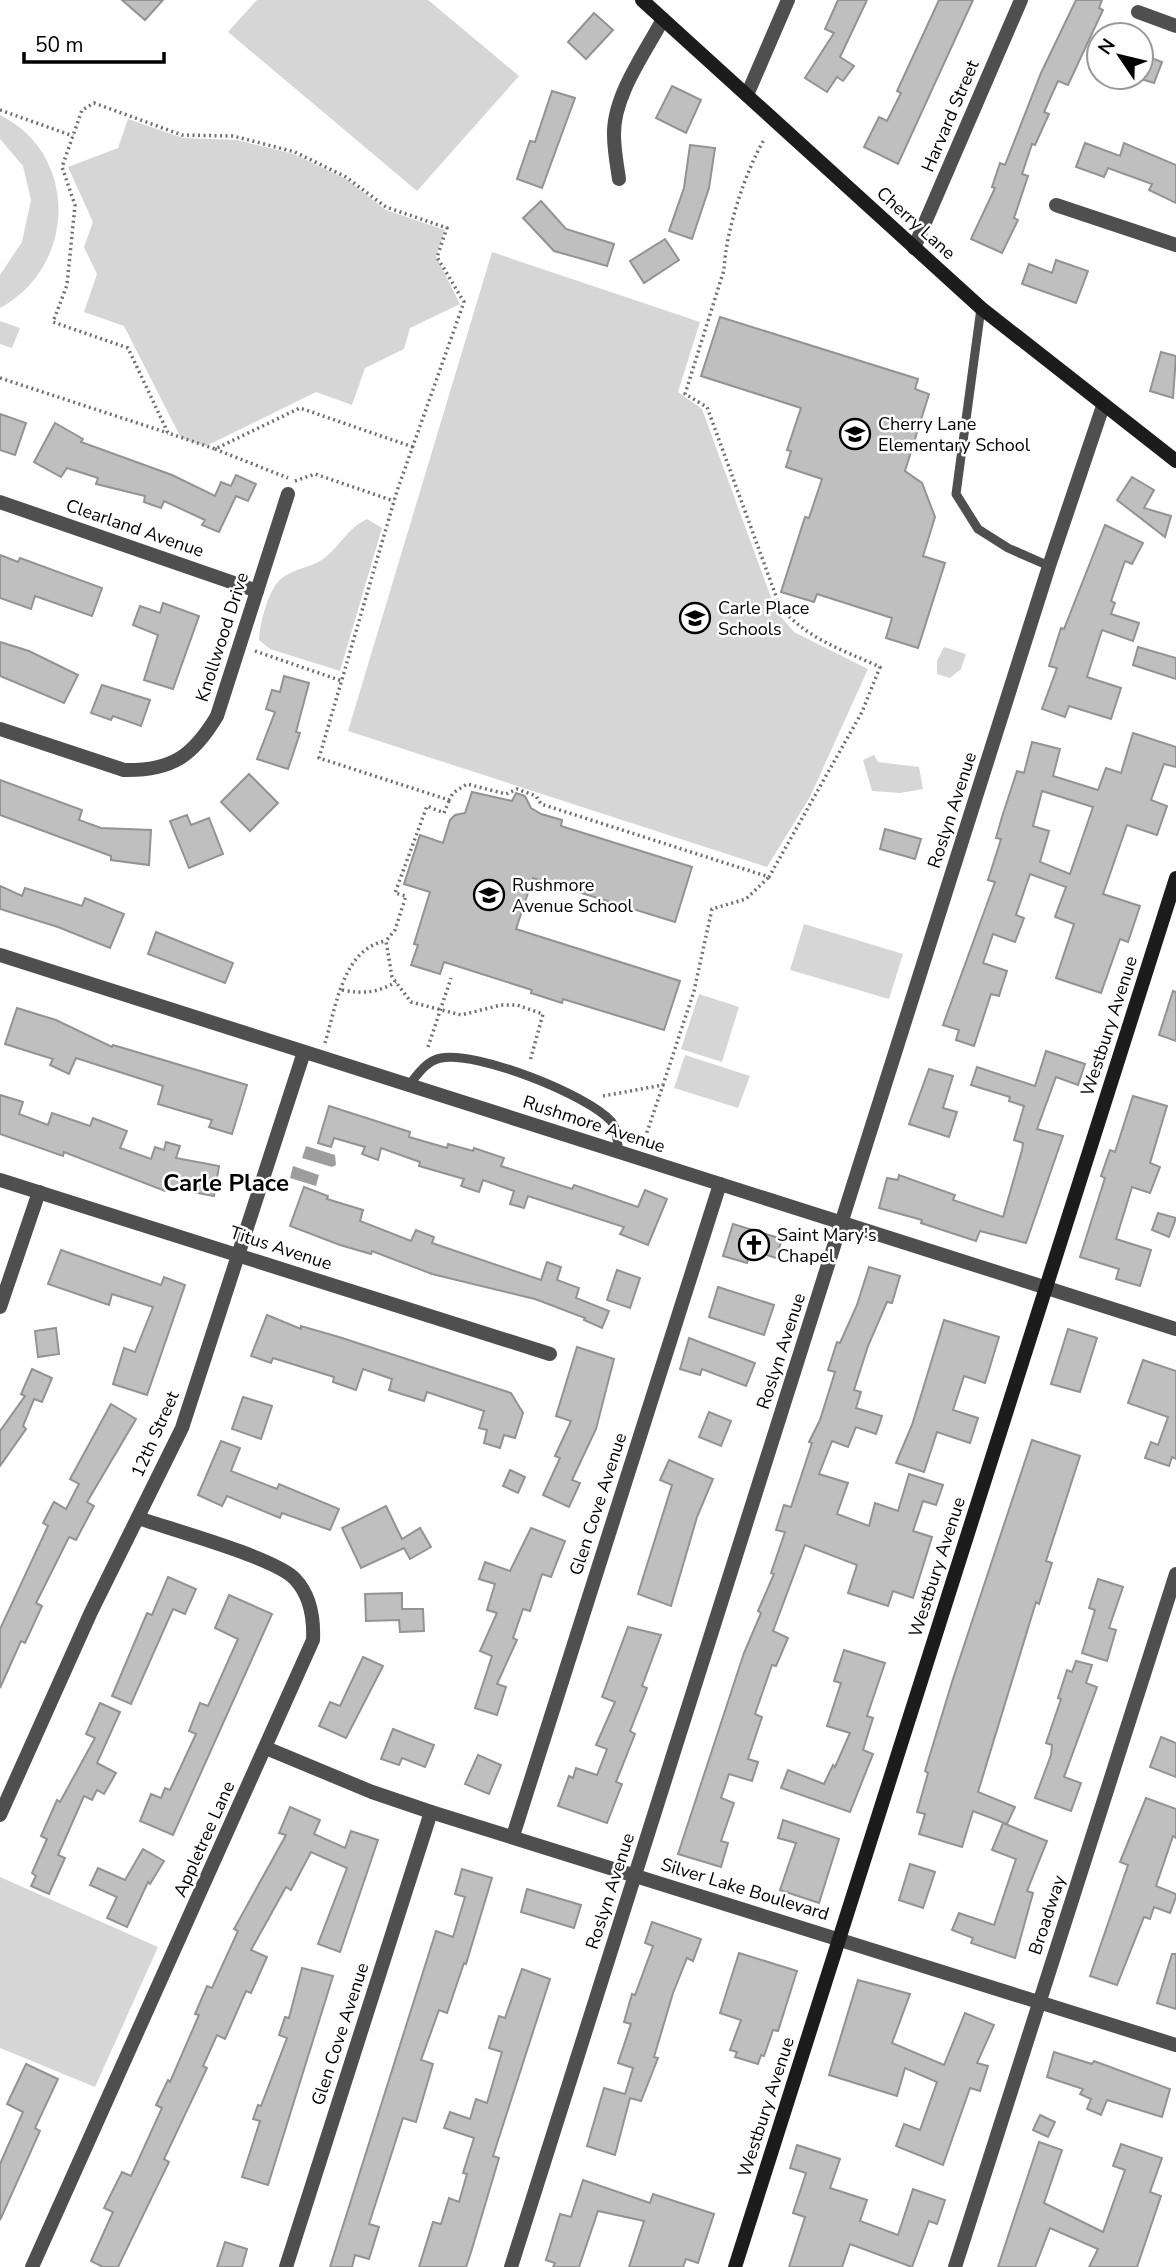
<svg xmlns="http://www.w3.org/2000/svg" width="1176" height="2267" font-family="'Nunito Sans',sans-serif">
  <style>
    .green { fill: #d6d6d6 }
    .water { fill: #9d9d9d }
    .building { fill: #bfbfbf; stroke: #939393; stroke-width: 2; fill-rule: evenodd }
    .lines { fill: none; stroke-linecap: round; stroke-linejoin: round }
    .path { stroke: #717171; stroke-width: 3.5; stroke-dasharray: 2 3.5; stroke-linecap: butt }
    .lane { stroke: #4f4f4f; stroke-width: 9 }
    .street { stroke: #4f4f4f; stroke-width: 14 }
    .secondary { stroke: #1c1c1c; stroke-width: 14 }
    .labels { text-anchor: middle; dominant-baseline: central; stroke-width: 5; stroke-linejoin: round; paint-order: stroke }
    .street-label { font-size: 18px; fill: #000; stroke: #fff }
    .poi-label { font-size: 18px; fill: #000; stroke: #fff; text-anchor: start }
    .district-label { font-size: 24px; font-weight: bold; fill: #000; stroke: #fff }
  </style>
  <rect width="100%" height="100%" fill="#fff"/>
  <g class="green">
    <polygon points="257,0 428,0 519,76 417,191 228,32"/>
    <path d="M0,115C80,155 76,267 0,308V275L22,242L31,200L23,166L0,139Z"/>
    <polygon points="128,119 183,138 237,140 294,154 346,179 386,210 445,230 436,256 460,304 410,328 404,349 365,368 352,405 316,392 206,446 181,438 124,326 84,312 97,274 84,247 93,222 68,167 118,148"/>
    <polygon points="492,252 700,322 678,392 702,409 776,611 794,632 868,669 810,797 767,867 348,731"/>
    <polygon points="0,321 20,328 12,348 0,344"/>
    <path d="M367,519L382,528L340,671L270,649L259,640C260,623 268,589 282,578C294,568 315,567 327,556C342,543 348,528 367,519Z"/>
    <polygon points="944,647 966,654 961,669 950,678 937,674 937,661"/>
    <polygon points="874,755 878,762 919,767 923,789 900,793 872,791 863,760"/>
    <polygon points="804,924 903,954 889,999 790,970"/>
    <polygon points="699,994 739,1007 722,1062 681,1049"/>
    <polygon points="685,1055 750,1076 738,1108 674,1088"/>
    <polygon points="0,1877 158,1947 95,2087 0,2048"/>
  </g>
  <g class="water">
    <polygon points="306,1146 335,1155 336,1165 332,1167 302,1158"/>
    <polygon points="293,1166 319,1175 316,1186 290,1178"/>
  </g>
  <g class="building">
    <polygon points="122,0 163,0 145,20"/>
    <polygon points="838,0 867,0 840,57 854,66 843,81 837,77 827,92 805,78 834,33 825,29"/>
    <polygon points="939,0 973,0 898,164 864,147 879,117 887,121 901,93 897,91"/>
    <polygon points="1076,0 1102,0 1099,8 1103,10 1068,85 1058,81 1044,112 1049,114 1035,145 1032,144 1022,174 1028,176 1014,218 1018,220 1002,253 971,239 995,188 992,187 1000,163 1005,165 1041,73"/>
    <polygon points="594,13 613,30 586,59 568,42"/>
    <polygon points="1141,54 1162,62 1154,83 1141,79"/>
    <polygon points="672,86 701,100 686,133 656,118"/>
    <polygon points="552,91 575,98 542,188 517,179 530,141 535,142"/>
    <polygon points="1085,143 1120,156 1124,143 1176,165 1176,203 1149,190 1152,184 1108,168 1104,177 1076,167"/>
    <polygon points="690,145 715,148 709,188 692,239 669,231 684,188"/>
    <polygon points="541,201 566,229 614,244 607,266 554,251 523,218"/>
    <polygon points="665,239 679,260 644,283 630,261"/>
    <polygon points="1056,260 1088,271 1076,303 1022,284 1029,264 1052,273"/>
    <polygon points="720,317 918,379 915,389 929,394 905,471 922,483 935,517 923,556 945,563 918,648 886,638 892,618 817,594 814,602 781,592 805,517 809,518 822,479 786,467 791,451 787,450 801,408 701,376"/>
    <polygon points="1161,352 1176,356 1173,398 1150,391"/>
    <polygon points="0,414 26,423 15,455 0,450"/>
    <polygon points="55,423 83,439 81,442 172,475 215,496 221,482 231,486 236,475 256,484 248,501 236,496 219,532 202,525 205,520 164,501 161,508 144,502 145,496 96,484 98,478 67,468 61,477 34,462"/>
    <polygon points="1132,477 1154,490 1144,508 1171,516 1165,537 1117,500"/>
    <polygon points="1105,525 1143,543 1132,564 1125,561 1111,601 1115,603 1111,614 1139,623 1133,641 1102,630 1087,677 1121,688 1111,719 1069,706 1065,717 1042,709 1057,668 1049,666 1061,628 1064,629"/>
    <polygon points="0,555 18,562 20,558 102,588 92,616 35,596 31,609 0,598"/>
    <polygon points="163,603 199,616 173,689 144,680 158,635 133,625 140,606 160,613"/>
    <polygon points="0,642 29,651 78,675 64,703 0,676"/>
    <polygon points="1138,647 1176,658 1176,679 1133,665"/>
    <polygon points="284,676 309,683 296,732 300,733 288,769 257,759 275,712 266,709 272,690 280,692"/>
    <polygon points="102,685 150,700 141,726 113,716 111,720 91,713"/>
    <path d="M1133,733L1176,747V767L1164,764L1151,800L1167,806L1157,835L1127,825L1103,894L1140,906L1128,942L1120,939L1101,993L1056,978L1074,924L1055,917L1066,887L1030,874L1016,915L1024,918L1015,942L993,934L983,963L1007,971L999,996L991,994L974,1046L956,1040L959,1030L943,1025L995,882L988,880L1001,839L996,838L1002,817L1017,771L1024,773L1032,742L1060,749L1053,776L1098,790L1106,768L1121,773ZM1042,791L1093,807L1070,874L1040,862L1049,831L1033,826Z"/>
    <polygon points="249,774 278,803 250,831 221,802"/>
    <polygon points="0,780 82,810 79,820 101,828 151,830 149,865 111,860 111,856 0,815"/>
    <polygon points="472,792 512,801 516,793 525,796 531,808 541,814 562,820 561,826 692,867 675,922 533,878 516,929 680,981 664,1030 563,999 562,1003 531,993 532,990 444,962 440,974 411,965 418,945 414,944 430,892 404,884 420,835 443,843 450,820 455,815 465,813"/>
    <polygon points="187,815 191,825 209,818 223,854 189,868 170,821"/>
    <polygon points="885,829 921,839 915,859 880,849"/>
    <polygon points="0,886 22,896 25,888 82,906 85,898 124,914 110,948 58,927 0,909"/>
    <polygon points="156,932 233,963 225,983 148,954"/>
    <polygon points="1173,991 1176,992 1176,1041 1159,1035"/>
    <polygon points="17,1008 56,1020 112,1047 113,1045 247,1085 232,1134 209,1127 212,1120 158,1104 163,1086 76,1058 69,1074 50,1065 53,1059 5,1044"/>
    <polygon points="1046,1051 1085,1064 1078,1085 1056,1077 1037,1129 1063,1136 1026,1243 980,1231 976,1241 921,1223 922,1220 879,1208 887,1178 898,1180 899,1175 955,1195 953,1200 1003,1217 1022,1150 1023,1143 1014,1140 1024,1106 1009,1101 1010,1097 971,1085 977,1067 1035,1086"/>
    <polygon points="929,1069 953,1076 943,1108 957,1112 949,1137 909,1124"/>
    <polygon points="0,1095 23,1102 19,1114 48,1125 52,1113 90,1126 93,1118 127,1131 120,1148 151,1159 155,1147 164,1150 166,1142 180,1146 176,1158 219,1166 214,1196 166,1187 165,1191 64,1152 63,1156 0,1134"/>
    <polygon points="1133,1096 1167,1106 1150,1163 1160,1167 1150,1193 1132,1187 1116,1239 1151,1250 1140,1286 1116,1279 1119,1269 1080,1257 1105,1178 1101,1176 1110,1150 1115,1152"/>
    <polygon points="329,1106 410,1132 409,1137 447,1148 448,1144 473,1151 474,1148 504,1158 501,1166 572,1189 574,1185 638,1207 645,1190 667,1199 648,1245 620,1234 624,1227 528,1196 524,1208 510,1204 514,1191 483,1180 479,1192 461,1186 464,1179 419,1166 420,1162 381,1148 378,1160 362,1154 365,1147 334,1138 331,1147 318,1143"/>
    <polygon points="304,1187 328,1196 327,1199 363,1210 360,1221 411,1241 416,1230 434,1237 432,1243 541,1280 547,1262 561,1267 557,1280 579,1288 576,1298 609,1311 602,1328 584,1320 585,1318 535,1299 432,1274 372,1251 371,1254 340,1245 290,1226"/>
    <polygon points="1158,1213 1176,1218 1169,1237 1152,1230"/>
    <polygon points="733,1224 782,1239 776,1258 751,1250 747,1263 723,1256"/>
    <polygon points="61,1250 161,1285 164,1277 185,1285 147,1395 113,1384 124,1348 135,1352 153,1307 112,1294 109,1305 48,1284"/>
    <polygon points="869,1267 900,1276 892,1303 887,1302 868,1346 854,1390 861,1392 856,1408 882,1416 876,1434 856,1427 848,1447 832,1441 819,1474 848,1483 837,1514 869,1526 875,1503 898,1511 909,1474 943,1485 936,1505 923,1501 913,1531 932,1537 913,1598 893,1591 888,1606 848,1593 857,1565 805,1545 773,1631 788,1638 776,1666 772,1665 755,1714 762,1717 748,1759 758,1762 752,1781 729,1774 721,1798 734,1803 721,1841 728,1843 721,1867 678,1854 744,1653 761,1613 758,1611 774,1574 771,1573 785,1532 776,1530 784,1505 791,1507 812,1443 809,1442 820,1420 835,1372 828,1370 837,1342 840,1343 857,1305"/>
    <polygon points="617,1270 640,1278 630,1308 607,1300"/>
    <polygon points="718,1287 774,1305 764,1335 709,1317"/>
    <polygon points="267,1315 301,1329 301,1326 339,1337 511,1393 523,1413 515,1438 504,1435 500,1448 484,1443 487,1430 479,1428 484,1411 427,1392 424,1401 389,1390 392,1379 363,1369 356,1390 333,1382 334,1377 273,1358 271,1363 251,1356"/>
    <polygon points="944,1320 999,1337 985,1383 964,1376 953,1410 978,1418 970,1443 937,1432 924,1472 896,1463 912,1425"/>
    <polygon points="56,1328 59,1354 38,1357 35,1331"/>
    <polygon points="1068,1329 1097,1338 1080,1392 1051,1384"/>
    <polygon points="689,1338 755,1363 746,1386 702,1369 700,1375 680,1369"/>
    <polygon points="577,1347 614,1359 596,1429 572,1480 580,1483 569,1507 543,1495 560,1458 555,1456 571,1421 556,1416"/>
    <polygon points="1143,1360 1176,1371 1176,1459 1172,1457 1169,1466 1145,1458 1151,1442 1158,1445 1168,1417 1128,1403"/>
    <polygon points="32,1369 52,1378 42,1402 34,1399 23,1426 26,1429 0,1466 0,1431 25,1396 21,1394"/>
    <polygon points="243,1397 272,1406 261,1439 232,1429"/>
    <polygon points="111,1404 136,1419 87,1502 94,1506 76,1540 69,1537 36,1603 42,1606 25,1643 21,1641 0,1688 0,1629 48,1526 43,1523 54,1502 66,1509 79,1484 70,1479"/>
    <polygon points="709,1412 731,1421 721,1446 699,1437"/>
    <polygon points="1032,1440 1080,1456 1046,1561 1052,1563 1039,1604 1036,1602 978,1792 1015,1807 1007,1824 973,1811 962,1847 919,1834 925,1814 917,1812 928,1773 925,1771 952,1682"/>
    <polygon points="221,1441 240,1448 231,1471 277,1489 279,1484 339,1509 330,1530 282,1513 280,1518 227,1496 222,1506 198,1495"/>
    <polygon points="669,1460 713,1479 697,1517 671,1606 638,1594 672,1485 660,1480"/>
    <polygon points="510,1470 525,1477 518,1493 503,1486"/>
    <polygon points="386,1506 402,1539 420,1528 431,1547 410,1559 404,1548 361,1568 342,1528"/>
    <polygon points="531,1528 565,1541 551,1577 542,1574 530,1611 523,1609 513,1638 517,1640 497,1684 506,1687 497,1715 475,1708 492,1656 480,1651 497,1613 487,1610 495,1584 479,1579 485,1562 510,1571"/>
    <polygon points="168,1577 196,1589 185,1614 173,1609 131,1704 112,1696 147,1613 152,1615"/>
    <polygon points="1098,1579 1123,1587 1109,1628 1116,1630 1107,1661 1082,1653 1095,1610 1089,1608"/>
    <polygon points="402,1593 402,1609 423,1609 424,1631 400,1632 399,1620 366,1621 365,1594"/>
    <polygon points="229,1595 272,1614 173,1835 140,1821 151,1794 161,1798 165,1788 170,1790 196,1734 189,1731 200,1703 208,1706 238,1639 215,1628"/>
    <polygon points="628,1627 661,1635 642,1686 647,1688 630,1731 635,1734 616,1782 622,1784 607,1823 558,1806 569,1776 573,1778 576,1768 597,1775 607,1749 596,1745 615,1702 602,1697"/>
    <polygon points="844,1650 885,1663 867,1716 873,1718 863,1750 873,1754 850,1812 781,1788 788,1770 824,1784 833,1765 835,1767 850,1733 827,1726 841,1683 834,1681"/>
    <polygon points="363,1657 383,1666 346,1738 319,1726 330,1702 340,1706"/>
    <polygon points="1076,1661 1092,1665 1086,1683 1097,1687 1064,1777 1081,1783 1071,1811 1035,1798 1051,1755 1052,1745 1046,1743 1061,1699 1058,1698 1067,1670 1072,1672"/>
    <polygon points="100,1703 120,1712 97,1763 116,1773 104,1794 97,1790 92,1800 84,1796 58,1855 65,1858 49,1894 31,1886 36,1876 32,1873 47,1839 41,1836 57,1800 60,1802 95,1738 86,1734"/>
    <polygon points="393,1729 434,1745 425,1767 402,1758 399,1765 381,1759"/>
    <polygon points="1161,1737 1176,1743 1176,1777 1150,1767"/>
    <polygon points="478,1755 501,1765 489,1794 465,1784"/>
    <polygon points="1146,1798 1176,1809 1176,1838 1173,1836 1156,1886 1176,1894 1176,1897 1170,1913 1154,1907 1150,1919 1144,1917 1117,1985 1090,1976 1128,1865 1120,1862"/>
    <polygon points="290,1807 320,1820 314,1834 345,1848 351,1831 378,1840 340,1952 318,1944 347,1868 311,1852 291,1890 286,1887 251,1950 267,1957 251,1993 246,1991 225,2039 217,2035 203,2066 207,2068 164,2159 169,2162 118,2267 103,2267 91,2261 113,2212 104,2208 122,2172 131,2176 162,2108 156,2105 168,2080 170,2082 199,2015 195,2014 207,1986 212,1988 238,1931 234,1929 286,1835 279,1833"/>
    <polygon points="783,1820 839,1839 819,1903 780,1890 796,1843 778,1838"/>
    <polygon points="1003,1823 1047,1841 1027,1891 1033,1893 1015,1958 971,1943 973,1938 952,1930 959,1913 994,1925 1016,1859 992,1850"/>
    <polygon points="143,1849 164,1861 150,1884 148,1882 127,1927 107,1918 117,1897 90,1885 98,1868 125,1880"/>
    <polygon points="910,1864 935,1872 923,1908 899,1900"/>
    <polygon points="462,1869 492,1878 466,1964 464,1963 447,2013 439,2010 421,2060 433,2064 416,2122 403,2118 369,2224 379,2227 369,2259 355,2255 352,2267 330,2267 436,1931 453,1937 465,1897 455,1894"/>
    <polygon points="527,1889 581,1905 574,1928 521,1912"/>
    <polygon points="652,1922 701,1939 693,1961 687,1958 673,1993 654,2057 658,2058 641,2101 630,2098 615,2155 587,2146 604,2088 625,2094 633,2068 618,2063 631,2024 624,2022 632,1994 635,1995 653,1946 645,1943"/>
    <polygon points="739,1953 797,1971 778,2031 773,2030 764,2056 761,2055 758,2064 735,2057 737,2052 730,2050 741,2020 720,2013"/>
    <polygon points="1172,1954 1176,1954 1176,2009 1157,2003"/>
    <polygon points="302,1968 333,1976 268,2185 242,2177 260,2121 253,2119 258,2105 261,2106 287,2038 279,2035 285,2017 289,2018"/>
    <polygon points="522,1969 550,1979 493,2156 499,2158 471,2252 466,2267 419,2267 433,2222 441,2224 449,2198 459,2202 467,2174 463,2173 474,2138 444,2128 450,2112 470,2119 476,2099 487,2103 502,2052 489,2048 499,2016 505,2018"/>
    <polygon points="858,1980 910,1994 892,2043 944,2065 965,2013 994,2025 977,2063 988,2066 980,2091 970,2088 943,2165 896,2146 904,2124 920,2130 937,2082 905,2068 897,2096 829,2075"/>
    <polygon points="1054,2052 1092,2064 1094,2061 1170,2089 1162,2117 1107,2100 1101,2115 1087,2109 1091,2099 1080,2094 1083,2089 1047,2077"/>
    <polygon points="26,2064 58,2079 35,2128 40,2131 0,2220 0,2164 23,2112 7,2104"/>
    <polygon points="1040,2115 1055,2122 1048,2137 1033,2130"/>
    <polygon points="1039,2142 1062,2150 1044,2203 1103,2232 1125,2170 1113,2166 1121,2144 1162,2158 1150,2192 1161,2196 1137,2267 1089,2267 1098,2249 1050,2228 1035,2267 998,2267"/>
    <polygon points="797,2145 840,2159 830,2188 867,2200 860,2221 898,2235 913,2189 945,2200 937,2224 929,2221 912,2267 850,2244 842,2267 789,2267 805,2217 793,2213 806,2173 790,2168"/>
    <polygon points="583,2180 650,2203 653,2194 714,2214 698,2263 686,2259 683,2267 629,2267 644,2221 598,2211 579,2267 553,2267 555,2263 546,2260 560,2214 571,2217"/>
    <polygon points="225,2242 247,2249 242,2267 217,2267"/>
  </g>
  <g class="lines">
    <g class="path">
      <polyline points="0,110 73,136"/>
      <polyline points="0,378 168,433"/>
      <path d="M413,447L300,408L215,449L168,433L128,348L53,322L67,285L75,205L62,167L82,110L94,103L182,135L233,136L295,152L346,177L386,207L447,228L437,257L464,302L397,491L319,758L449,800L453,793L467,784L506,794L517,789L536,796L541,804L769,877L862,712L880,667C841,649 809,640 780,607L707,407L685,394L724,270C726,230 745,172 765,138"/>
      <polyline points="215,449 288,478"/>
      <polyline points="295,481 315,474 394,501"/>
      <polyline points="255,651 342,681"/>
      <polyline points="449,801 444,813 427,806 395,893 406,896 395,930 386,941 392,977 411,1002 461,1015 501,1005 517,1005 543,1014 530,1061"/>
      <path d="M342,990C363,994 377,993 396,982"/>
      <path d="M325,1043C336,1007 343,948 386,941"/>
      <polyline points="428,1047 451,978"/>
      <polyline points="603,1096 663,1085 694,991 712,909 746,899 769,877"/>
      <polyline points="645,1138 663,1085"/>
    </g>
    <g class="lane">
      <polyline points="981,308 956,494 978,529 1008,548 1049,566"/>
      <path d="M409,1085C418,1074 426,1061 441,1058C477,1051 586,1094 611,1121C617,1128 617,1143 619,1152"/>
    </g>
    <g class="street">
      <polyline points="1138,12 1176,26"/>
      <polyline points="747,95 788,0"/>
      <path d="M619,179C617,165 614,150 614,135C613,96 645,53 663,19"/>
      <polyline points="1056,205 1176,245"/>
      <polyline points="914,248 1021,0"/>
      <polyline points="0,502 257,591"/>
      <path d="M0,729L124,770C172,771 193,756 217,716L288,494"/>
      <polyline points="0,955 1176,1329"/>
      <polyline points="0,1180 550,1354"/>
      <polyline points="0,1307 39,1192"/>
      <polyline points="266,1748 372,1792 431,1812 1176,2045"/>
      <polyline points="0,1815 91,1612 182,1428 304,1052"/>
      <polyline points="513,1836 720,1184"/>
      <path d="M32,2267L313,1640C314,1618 311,1596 295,1579C276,1558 170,1529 138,1518"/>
      <polyline points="286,2267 431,1812"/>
      <polyline points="511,2267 1049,566 1103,406"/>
      <polyline points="955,2267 1176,1574"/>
    </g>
    <g class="secondary">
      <polyline points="642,0 981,308 1176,461"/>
      <polyline points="735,2267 1176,878"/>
    </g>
  </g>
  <defs>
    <g id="school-ring" transform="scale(1.575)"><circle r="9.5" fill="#fff" stroke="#000" stroke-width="1.5"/><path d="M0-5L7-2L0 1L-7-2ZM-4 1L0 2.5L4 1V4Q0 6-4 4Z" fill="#000"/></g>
    <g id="church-ring" transform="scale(1.575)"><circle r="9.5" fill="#fff" stroke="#000" stroke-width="1.5"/><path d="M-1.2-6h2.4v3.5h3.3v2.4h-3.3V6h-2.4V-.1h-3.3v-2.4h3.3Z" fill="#000"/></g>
  </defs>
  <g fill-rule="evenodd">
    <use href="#school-ring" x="855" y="434"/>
    <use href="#school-ring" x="695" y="618"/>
    <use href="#school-ring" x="489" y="895"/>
    <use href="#church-ring" x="754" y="1245"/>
  </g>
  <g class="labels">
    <g class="street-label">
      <text transform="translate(950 116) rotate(-67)">Harvard Street</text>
      <text transform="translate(916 223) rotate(42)">Cherry Lane</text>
      <text transform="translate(135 528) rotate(19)">Clearland Avenue</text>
      <text transform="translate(222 637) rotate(-72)">Knollwood Drive</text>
      <text transform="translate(952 810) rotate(-72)">Roslyn Avenue</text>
      <text transform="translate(1109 1026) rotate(-72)">Westbury Avenue</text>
      <text transform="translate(594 1124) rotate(18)">Rushmore Avenue</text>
      <text transform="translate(281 1248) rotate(18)">Titus Avenue</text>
      <text transform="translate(781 1351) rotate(-72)">Roslyn Avenue</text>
      <text transform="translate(155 1434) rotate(-66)">12th Street</text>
      <text transform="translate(598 1504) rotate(-72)">Glen Cove Avenue</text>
      <text transform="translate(937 1567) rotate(-72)">Westbury Avenue</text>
      <text transform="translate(204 1839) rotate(-66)">Appletree Lane</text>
      <text transform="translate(745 1889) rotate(17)">Silver Lake Boulevard</text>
      <text transform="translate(610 1891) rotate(-72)">Roslyn Avenue</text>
      <text transform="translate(1047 1915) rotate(-72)">Broadway</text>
      <text transform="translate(340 2034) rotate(-72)">Glen Cove Avenue</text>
      <text transform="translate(766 2107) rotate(-72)">Westbury Avenue</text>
    </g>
    <g class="poi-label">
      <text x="878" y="424">Cherry Lane<tspan x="878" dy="21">Elementary School</tspan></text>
      <text x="718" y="608">Carle Place<tspan x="718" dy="21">Schools</tspan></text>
      <text x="512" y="885">Rushmore<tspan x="512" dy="21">Avenue School</tspan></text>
      <text x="777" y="1235">Saint Mary's<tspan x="777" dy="21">Chapel</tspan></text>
    </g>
    <g class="district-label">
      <text x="226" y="1183">Carle Place</text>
    </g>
  </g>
  <g transform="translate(1120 56) rotate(305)"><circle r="33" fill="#ffffff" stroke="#999999" stroke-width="2"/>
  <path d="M0-5L12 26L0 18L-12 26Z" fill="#000000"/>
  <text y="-10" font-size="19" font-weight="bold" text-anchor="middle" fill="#000000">N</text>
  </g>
  <path d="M24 52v10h140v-10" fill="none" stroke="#000000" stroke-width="3.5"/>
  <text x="35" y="52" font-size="21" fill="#000000" stroke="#ffffff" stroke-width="5" paint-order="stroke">50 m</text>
</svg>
